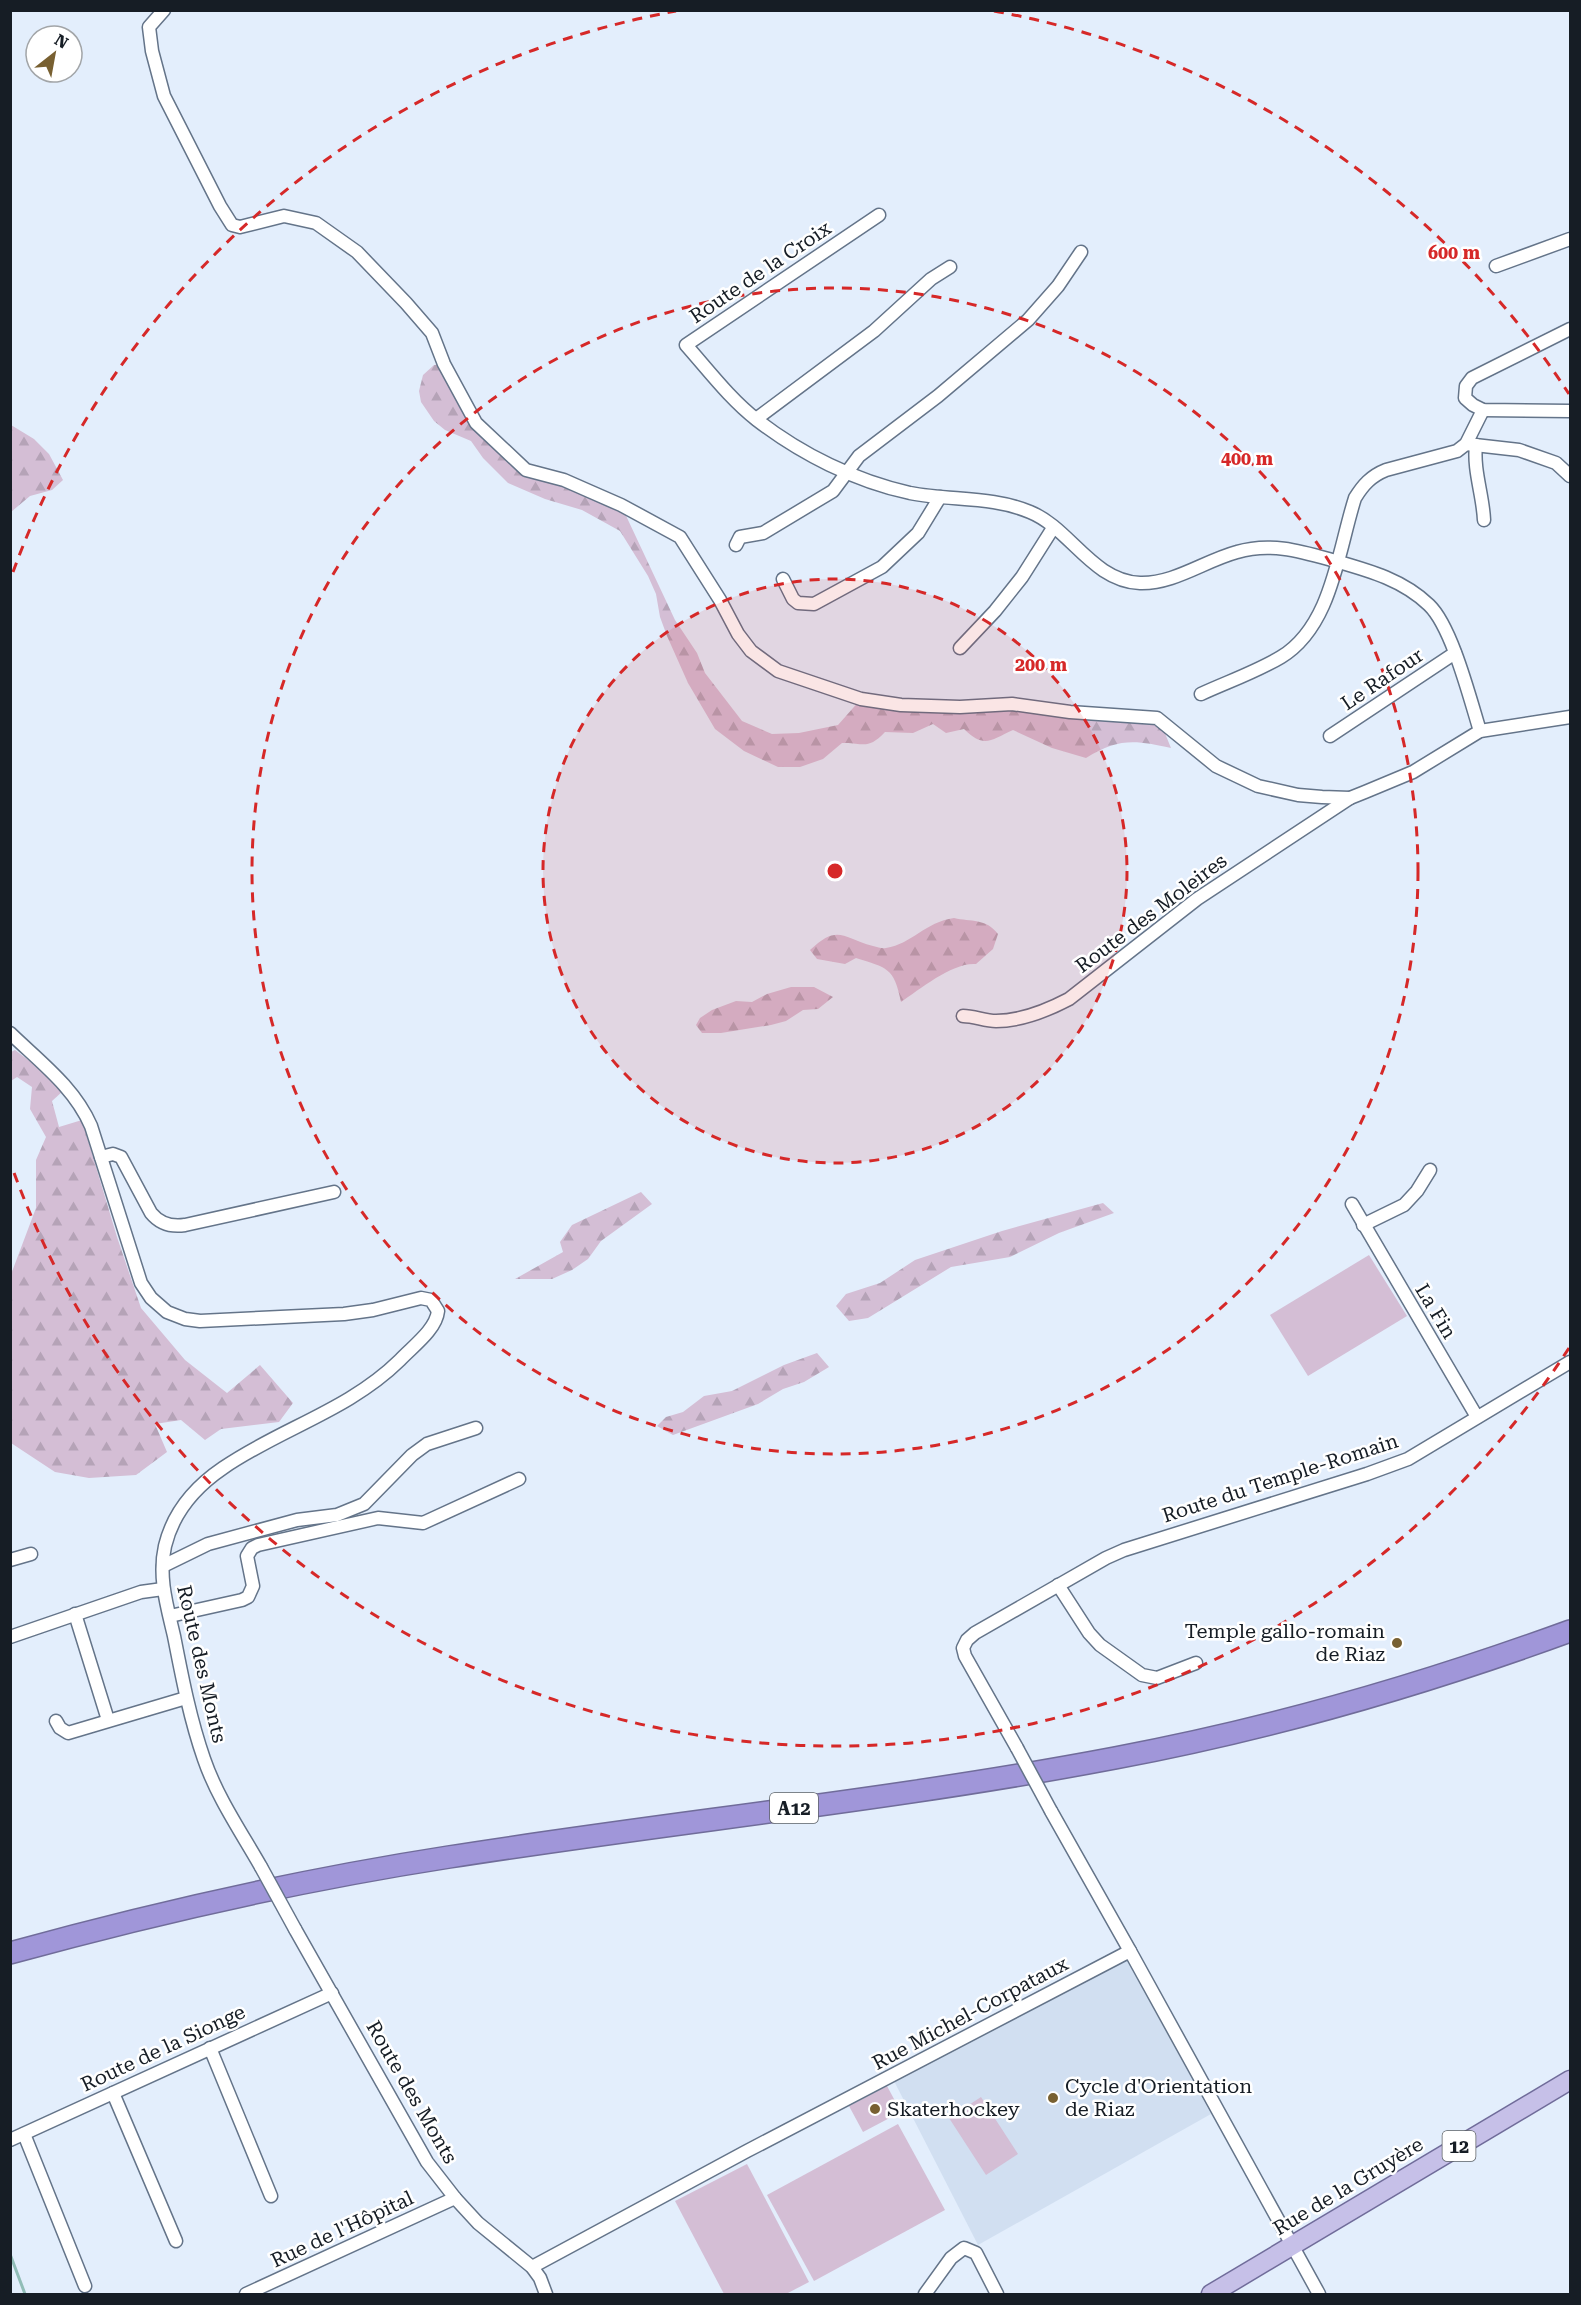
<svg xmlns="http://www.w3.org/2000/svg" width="1581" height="2305" font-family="'Roboto Serif',serif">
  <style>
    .built { fill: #d1dff1 }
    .forest { fill: url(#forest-firs) }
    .pitch { fill: #d4bed5 }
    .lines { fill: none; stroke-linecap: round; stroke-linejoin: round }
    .stream { stroke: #91bdb7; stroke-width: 3 }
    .minor-casing { stroke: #647489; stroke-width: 15 }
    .primary-casing { stroke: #706c9a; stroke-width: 21 }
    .motorway-casing { stroke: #706c9a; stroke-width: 24 }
    .minor { stroke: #fff; stroke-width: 12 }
    .primary { stroke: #c6c0e8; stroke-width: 18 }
    .motorway { stroke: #a096d9; stroke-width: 21 }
    .minor-bridge-casing { stroke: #647489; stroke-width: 15; stroke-linecap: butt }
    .minor-bridge { stroke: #fff; stroke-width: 12 }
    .ring { fill: none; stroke: #d62828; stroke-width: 3; stroke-dasharray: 10 8 }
    .poi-dot { fill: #786031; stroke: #fff; stroke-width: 2 }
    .labels { text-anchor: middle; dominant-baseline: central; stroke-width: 5; stroke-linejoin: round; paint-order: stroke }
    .shield { fill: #fff; stroke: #5c6166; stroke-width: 1.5 }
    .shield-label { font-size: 18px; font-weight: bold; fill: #161d25 }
    .street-label { font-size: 20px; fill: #161d25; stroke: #fff }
    .poi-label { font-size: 20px; fill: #161d25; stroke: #fff; text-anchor: start }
    .centre { fill: #d62828; stroke: #fff; stroke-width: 3 }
    .ring-label { font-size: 18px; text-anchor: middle; font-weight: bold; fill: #d62828; stroke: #fff; stroke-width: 5; stroke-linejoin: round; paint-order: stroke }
  </style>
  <defs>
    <pattern id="forest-firs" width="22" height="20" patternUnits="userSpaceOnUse" patternTransform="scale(1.5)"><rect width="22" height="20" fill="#d4bed5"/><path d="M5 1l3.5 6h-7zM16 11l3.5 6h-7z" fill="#b5a3b7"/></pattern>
  </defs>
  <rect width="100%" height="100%" fill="#e3eefc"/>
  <polygon class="built" points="1127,1960 1211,2114 978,2245 894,2081"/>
  <g class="forest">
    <path d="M444,364L476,423L526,470L621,505L675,620L697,653L705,673L742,721L772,734L799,733L838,725L861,699L1009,704L1155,718L1162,726L1171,748C1135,740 1118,738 1086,758L1052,748L1013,730C991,740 984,749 964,729L946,733L933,724L913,733L885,732C867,751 863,742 842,743L823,759L800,767H778L744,751L715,729L688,683L667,636L660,617L656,594L648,576L620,531L582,510L545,499L508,483L483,458L471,441L445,430L434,421L421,402L419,391L423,375L434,365Z"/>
    <polygon points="11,425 34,439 49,454 63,480 52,490 30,496 11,512"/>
    <path d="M954,918C971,922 986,918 998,934L993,949L976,964C953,962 920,989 901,1002C894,967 887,968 856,958L845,964L817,959L810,950C838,924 841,937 873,946C878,947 882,949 886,948C912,944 925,922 954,918Z"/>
    <polygon points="791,987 814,987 833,997 818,1009 803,1010 786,1021 771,1025 721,1033 702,1033 696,1025 700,1018 712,1010 736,1001 752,1002 767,994"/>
    <polygon points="15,1050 51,1077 63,1091 52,1101 59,1127 82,1120 117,1237 141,1308 185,1360 227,1393 260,1365 293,1403 279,1422 221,1429 205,1440 181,1420 155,1424 167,1452 136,1475 89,1478 55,1472 11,1443 10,1277 36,1208 36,1160 46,1137 30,1109 32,1087 17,1077 11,1081 11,1052"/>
    <polygon points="641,1192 652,1204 601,1241 588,1259 572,1270 552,1279 515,1279 563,1252 560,1242 572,1225"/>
    <polygon points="1103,1203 1114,1213 1059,1233 1010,1257 951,1267 868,1318 849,1321 836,1306 846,1294 880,1283 915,1260 1002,1231"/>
    <polygon points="817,1353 829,1367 804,1382 783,1389 758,1404 673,1435 657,1426 666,1417 683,1412 704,1396 732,1391 784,1365"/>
  </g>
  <g class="pitch">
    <polygon points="1369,1255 1407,1316 1308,1376 1270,1315"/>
    <polygon points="887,2086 901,2112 863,2132 849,2106"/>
    <polygon points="981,2097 1018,2154 986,2175 949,2118"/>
    <polygon points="898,2124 945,2210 814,2281 767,2195"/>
    <polygon points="747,2164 809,2282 786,2294 724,2294 675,2201"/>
  </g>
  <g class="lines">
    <polyline class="stream" points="10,2254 25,2294"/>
    <g class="minor-casing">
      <g id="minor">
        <polyline points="164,10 149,27 152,51 164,96 220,206 232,225 240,227 284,216 316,223 357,252 406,303 432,333 444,364 476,423 526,470 564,480 589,491 621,505 680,537 720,600 738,634 751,651 778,671 861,699 901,705 960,707 1012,704 1070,712 1157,718 1216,766 1258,786 1298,795 1322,797 1350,798 1365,792 1413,772 1480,731 1570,717"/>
        <path d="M879,215L686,345C709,371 730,399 757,420C801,454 855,481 910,493C951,501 992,496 1030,512C1070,528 1092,581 1140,583C1174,584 1204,561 1237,552C1270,542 1300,551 1332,560C1367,570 1402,579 1429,605C1452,627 1470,699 1480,731"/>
        <polyline points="1496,266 1570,239"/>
        <polyline points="1570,329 1472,378 1466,386 1465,398 1473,405 1483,410 1570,411"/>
        <polyline points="756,419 874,331 931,279 950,267"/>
        <polyline points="1466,444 1519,450 1556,463 1570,476"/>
        <path d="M1476,445C1473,470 1483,495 1484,520"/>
        <polyline points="736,545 740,537 763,533 833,491 859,456 938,396 1028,320 1058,286 1081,252"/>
        <polyline points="783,579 793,599 798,603 814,604 882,567 918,533 940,497"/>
        <polyline points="960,648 995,611 1022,577 1053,528"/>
        <path d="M1201,694C1227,682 1256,672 1281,657C1332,626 1338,551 1355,498C1363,485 1371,476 1386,470L1457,451L1466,444L1483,410"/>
        <polyline points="1330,736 1455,653"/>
        <path d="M963,1016C974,1016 985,1021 996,1021C1020,1021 1048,1010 1069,999L1197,899L1350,798"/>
        <path d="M10,1033C40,1062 74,1087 91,1126L141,1283L151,1298L167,1312L185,1319L200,1321L344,1314L373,1310L421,1298L431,1300L438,1311C436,1330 412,1347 400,1360C348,1411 281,1428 223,1468C195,1487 173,1513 165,1546C158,1577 167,1606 174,1636C182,1677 190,1719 204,1759C217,1797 241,1832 261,1867"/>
        <path d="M101,1157L113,1154L121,1157L151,1213C160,1224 172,1227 185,1225L334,1192"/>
        <polyline points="1352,1204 1477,1417"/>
        <polyline points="1363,1225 1404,1205 1417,1191 1430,1170"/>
        <polyline points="10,1560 31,1554"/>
        <polyline points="163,1566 208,1544 297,1520 337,1515 364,1504 412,1455 427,1444 476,1428"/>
        <polyline points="1058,1585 1089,1633 1100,1645 1142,1675 1157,1678 1196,1663"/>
        <polyline points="75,1614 108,1720"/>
        <polyline points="170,1616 242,1600 248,1597 253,1586 247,1556 252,1548 258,1545 378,1518 423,1523 519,1479"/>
        <polyline points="10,1637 141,1592 163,1589"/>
        <polyline points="56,1721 60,1728 68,1733 186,1698"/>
        <polyline points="1017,1748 965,1656 963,1648 967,1640 975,1633 1106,1558 1124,1550 1367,1474 1408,1459 1570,1362"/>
        <polyline points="1051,1811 1130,1951"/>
        <polyline points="295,1929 427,2162 455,2198 478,2223 532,2267 540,2278 546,2294"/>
        <polyline points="210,2048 271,2196"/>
        <polyline points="113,2093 176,2241"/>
        <polyline points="24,2134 85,2286"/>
        <polyline points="10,2140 332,1993"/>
        <polyline points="532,2267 747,2151 1130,1951 1319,2294"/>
        <polyline points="246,2294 455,2198"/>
        <polyline points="925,2294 951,2258 964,2248 976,2253 997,2294"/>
      </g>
    </g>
    <g class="primary-casing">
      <polyline id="primary" points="1211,2294 1570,2080"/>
    </g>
    <g class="motorway-casing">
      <path id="motorway" d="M10,1953C155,1913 301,1880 449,1857C671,1822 894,1800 1115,1758C1270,1729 1422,1685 1570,1631"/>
    </g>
    <use href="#minor" class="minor"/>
    <use href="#primary" class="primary"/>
    <use href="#motorway" class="motorway"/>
    <g class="minor-bridge-casing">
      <g id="minor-bridge">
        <polyline points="1017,1748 1051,1811"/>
        <polyline points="261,1867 295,1929"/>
      </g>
    </g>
    <use href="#minor-bridge" class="minor-bridge"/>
  </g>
  <circle cx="835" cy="871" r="292" fill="#d62828" fill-opacity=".12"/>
  <g class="ring">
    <circle cx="835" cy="871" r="292"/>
    <circle cx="835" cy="871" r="583"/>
    <path d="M1569 1348A875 875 0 0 1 13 1170M13 572A875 875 0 0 1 676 11M994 11A875 875 0 0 1 1569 394"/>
  </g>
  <g class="poi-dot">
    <circle cx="1397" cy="1643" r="6"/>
    <circle cx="1053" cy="2098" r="6"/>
    <circle cx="875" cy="2109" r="6"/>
  </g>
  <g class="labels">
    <g class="shield">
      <rect x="770" y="1793" width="48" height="30" rx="4.5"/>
      <rect x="1442.5" y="2131" width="33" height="30" rx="4.5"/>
    </g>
    <g class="shield-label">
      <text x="794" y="1808">A12</text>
      <text x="1459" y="2146">12</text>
    </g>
    <g class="street-label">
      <text transform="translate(760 272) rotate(-34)">Route de la Croix</text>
      <text transform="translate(1382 679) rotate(-34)">Le Rafour</text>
      <text transform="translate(1151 913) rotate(-37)">Route des Moleires</text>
      <text transform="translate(1436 1311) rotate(59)">La Fin</text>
      <text transform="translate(1280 1478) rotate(-18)">Route du Temple-Romain</text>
      <text transform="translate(202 1664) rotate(77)">Route des Monts</text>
      <text transform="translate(970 2013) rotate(-28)">Rue Michel-Corpataux</text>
      <text transform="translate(163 2048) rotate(-25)">Route de la Sionge</text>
      <text transform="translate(412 2092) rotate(60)">Route des Monts</text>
      <text transform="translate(1348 2186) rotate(-31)">Rue de la Gruyère</text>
      <text transform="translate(342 2229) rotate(-25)">Rue de l'Hôpital</text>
    </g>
    <g class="poi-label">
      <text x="1385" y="1631" text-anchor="end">Temple gallo-romain<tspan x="1385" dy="23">de Riaz</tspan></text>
      <text x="1065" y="2086">Cycle d'Orientation<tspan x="1065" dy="23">de Riaz</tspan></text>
      <text x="887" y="2109">Skaterhockey</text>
    </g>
  </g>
  <circle cx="835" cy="871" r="9" class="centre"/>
  <g class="ring-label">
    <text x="1454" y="259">600 m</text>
    <text x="1247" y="465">400 m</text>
    <text x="1041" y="671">200 m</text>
  </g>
  <rect width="1581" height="2305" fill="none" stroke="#161d25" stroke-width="24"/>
  <g transform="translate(54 54) rotate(31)"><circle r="28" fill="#ffffff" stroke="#a2a5a8" stroke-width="1.5"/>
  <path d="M0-4.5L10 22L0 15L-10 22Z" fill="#786031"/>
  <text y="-9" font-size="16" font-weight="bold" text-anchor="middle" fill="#161d25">N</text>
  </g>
</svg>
